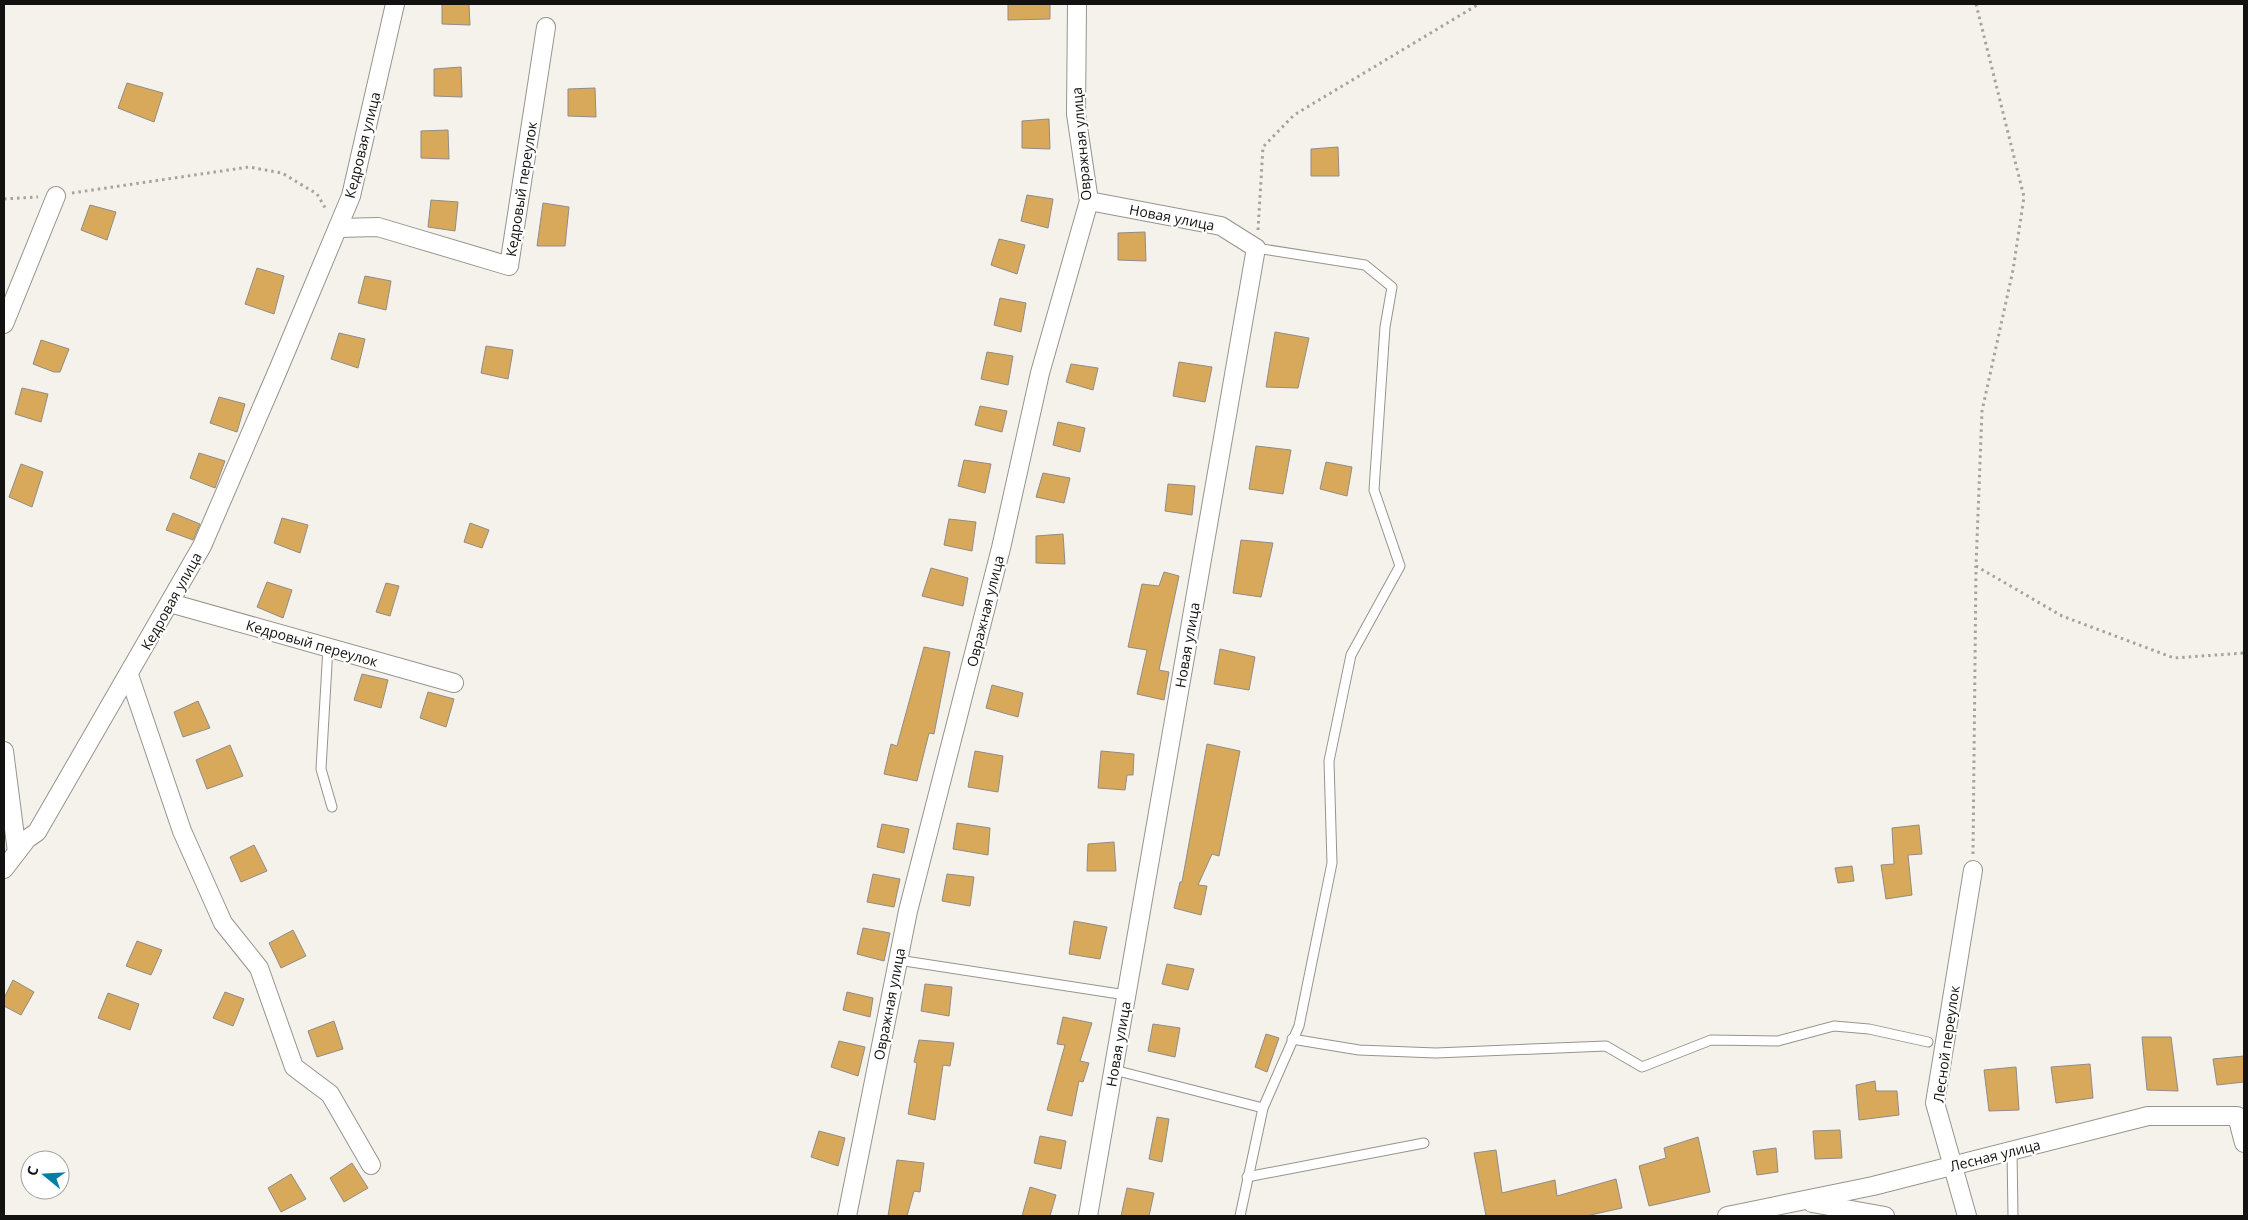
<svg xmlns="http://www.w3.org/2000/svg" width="2248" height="1220" font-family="'Open Sans',sans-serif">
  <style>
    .building { fill: #d8a95a; stroke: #908c86 }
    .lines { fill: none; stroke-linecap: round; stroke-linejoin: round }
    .service-casing { stroke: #96948d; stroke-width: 11 }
    .minor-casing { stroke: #96948d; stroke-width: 20 }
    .path { stroke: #a5a39e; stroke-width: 3; stroke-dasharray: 2.5 4; stroke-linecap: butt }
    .service { stroke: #fff; stroke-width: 9 }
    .minor { stroke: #fff; stroke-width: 18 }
    .labels { text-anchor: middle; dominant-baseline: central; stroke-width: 4.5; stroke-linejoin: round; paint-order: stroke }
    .street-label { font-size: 14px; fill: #131210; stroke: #fff }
  </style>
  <rect width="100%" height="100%" fill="#f4f2eb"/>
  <g class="building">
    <polygon points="442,4 469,4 470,25 442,24"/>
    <polygon points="1008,4 1050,4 1050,19 1008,20"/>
    <polygon points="461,67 462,97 434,96 434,69"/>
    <polygon points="127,83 163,93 154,122 118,108"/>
    <polygon points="595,88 596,117 568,116 568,89"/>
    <polygon points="1049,119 1050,149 1022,148 1022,121"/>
    <polygon points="448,130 449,159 421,158 421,131"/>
    <polygon points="1338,147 1339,176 1311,176 1311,149"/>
    <polygon points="1027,195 1053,199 1048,228 1021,221"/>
    <polygon points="431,200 458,202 455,231 428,227"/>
    <polygon points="543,203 569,207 565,246 537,246"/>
    <polygon points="90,205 116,212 107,240 81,230"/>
    <polygon points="1145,232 1146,261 1118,260 1118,233"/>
    <polygon points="999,239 1025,245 1017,274 991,265"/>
    <polygon points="257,268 284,276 274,314 245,304"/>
    <polygon points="365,276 391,281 386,310 358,303"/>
    <polygon points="1000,298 1026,303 1021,332 994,325"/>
    <polygon points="1275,332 1309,338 1298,388 1266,387"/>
    <polygon points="339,333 365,339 358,368 331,359"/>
    <polygon points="41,340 69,349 60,372 54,372 33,364"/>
    <polygon points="486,346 513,350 508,379 481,373"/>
    <polygon points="987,352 1013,356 1008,385 981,379"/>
    <polygon points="1179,362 1212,367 1205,402 1173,396"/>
    <polygon points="1071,364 1098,368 1093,390 1066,382"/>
    <polygon points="22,388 48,394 41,422 15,414"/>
    <polygon points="219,397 245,404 237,432 210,423"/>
    <polygon points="980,406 1007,411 1002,432 975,425"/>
    <polygon points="1058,422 1085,428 1080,452 1053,445"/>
    <polygon points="1256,446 1291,450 1283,494 1249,489"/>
    <polygon points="199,453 225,461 215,488 190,478"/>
    <polygon points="964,460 991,464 985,493 958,486"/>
    <polygon points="1326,462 1352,467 1347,496 1320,489"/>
    <polygon points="21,464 43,472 32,507 9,497"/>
    <polygon points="1043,473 1070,478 1064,503 1036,497"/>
    <polygon points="1168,484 1195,486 1192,515 1165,511"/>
    <polygon points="173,513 200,524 193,540 166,530"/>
    <polygon points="282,518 308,525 300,553 274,543"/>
    <polygon points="949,519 976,522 972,551 944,545"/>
    <polygon points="470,523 489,530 482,548 464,542"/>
    <polygon points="1063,534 1065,564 1036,563 1036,536"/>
    <polygon points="1241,540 1273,543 1261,597 1233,593"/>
    <polygon points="931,568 968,578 963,606 922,596"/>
    <polygon points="1164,572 1179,576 1159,670 1169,672 1164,700 1137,694 1147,650 1128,647 1142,584 1159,586"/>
    <polygon points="267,582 292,590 283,618 257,607"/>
    <polygon points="386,583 399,586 390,616 376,612"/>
    <polygon points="924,647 950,652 934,734 929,733 917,781 884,774 891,744 897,746"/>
    <polygon points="1220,649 1255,657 1249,690 1214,684"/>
    <polygon points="362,674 388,680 381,708 354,700"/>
    <polygon points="992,685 1023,693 1018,717 986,708"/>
    <polygon points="428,692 454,699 446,727 420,718"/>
    <polygon points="198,701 210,728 183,737 174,712"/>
    <polygon points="1207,744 1240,751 1219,856 1212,854 1198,885 1207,886 1201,915 1174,908 1180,882 1182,882"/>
    <polygon points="230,745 243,776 207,789 196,760"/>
    <polygon points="975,751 1003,756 998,792 968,787"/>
    <polygon points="1101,751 1134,754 1133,775 1127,775 1125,790 1098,788"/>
    <polygon points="957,823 990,828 988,855 953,849"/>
    <polygon points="882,824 909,829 904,853 877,847"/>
    <polygon points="1919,825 1922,854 1908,855 1912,895 1886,899 1881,865 1894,864 1892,828"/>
    <polygon points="1114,842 1116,871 1087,871 1088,844"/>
    <polygon points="254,845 267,871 241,882 230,857"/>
    <polygon points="1852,866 1854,881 1838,883 1835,868"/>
    <polygon points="873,874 900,879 894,907 867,902"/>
    <polygon points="947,874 974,877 970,906 942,901"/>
    <polygon points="1074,921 1107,927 1100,959 1069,954"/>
    <polygon points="863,928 890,933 884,961 857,954"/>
    <polygon points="293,930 306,956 281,968 269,943"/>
    <polygon points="137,941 162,950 151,975 126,966"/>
    <polygon points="1167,964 1194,969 1188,990 1162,984"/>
    <polygon points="13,980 34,992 21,1015 4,1006 4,998"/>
    <polygon points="925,984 952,987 949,1016 921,1011"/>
    <polygon points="225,992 244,999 233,1026 213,1018"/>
    <polygon points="847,992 873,998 870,1017 843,1010"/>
    <polygon points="108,993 139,1004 130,1030 98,1018"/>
    <polygon points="1063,1017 1092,1023 1080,1061 1089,1063 1083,1082 1079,1081 1072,1116 1047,1110 1065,1045 1057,1044"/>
    <polygon points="334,1021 343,1049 317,1057 308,1031"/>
    <polygon points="1153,1024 1180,1028 1175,1057 1148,1051"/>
    <polygon points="1266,1034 1279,1038 1267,1072 1255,1067"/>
    <polygon points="2142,1037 2171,1037 2178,1091 2147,1090"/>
    <polygon points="919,1040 954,1043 950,1066 943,1065 935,1120 908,1114 917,1063 914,1062"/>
    <polygon points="839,1041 865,1047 858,1076 831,1067"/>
    <polygon points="2244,1056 2244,1082 2217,1085 2213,1059"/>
    <polygon points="2090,1064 2093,1098 2056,1103 2051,1067"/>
    <polygon points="2016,1067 2019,1110 1989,1111 1984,1070"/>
    <polygon points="1875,1081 1876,1091 1897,1091 1899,1115 1859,1120 1856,1085"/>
    <polygon points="1157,1117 1169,1119 1162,1162 1149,1159"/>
    <polygon points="1840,1130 1842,1158 1815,1159 1813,1131"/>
    <polygon points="819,1131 845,1138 838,1166 811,1157"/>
    <polygon points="1040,1136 1066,1141 1061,1169 1034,1163"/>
    <polygon points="1698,1137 1710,1192 1649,1206 1639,1166 1666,1158 1664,1148"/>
    <polygon points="1776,1148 1778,1172 1757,1175 1753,1151"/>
    <polygon points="1496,1150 1502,1193 1555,1180 1557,1196 1616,1179 1622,1208 1586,1216 1486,1216 1474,1153"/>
    <polygon points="897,1160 924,1163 920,1192 914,1191 907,1216 888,1216"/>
    <polygon points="352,1163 368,1188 344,1202 330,1178"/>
    <polygon points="291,1174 306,1199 281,1212 268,1188"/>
    <polygon points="1030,1187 1056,1195 1050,1216 1022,1216"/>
    <polygon points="1127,1188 1154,1193 1149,1216 1121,1216"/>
  </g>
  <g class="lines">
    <g class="service-casing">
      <g id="service">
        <polyline points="328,647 321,769 332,807"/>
        <polyline points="898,960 1126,995"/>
        <polyline points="1292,1039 1359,1050 1436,1053 1606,1046 1642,1067 1711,1040 1778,1041 1834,1026 1869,1029 1928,1042"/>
        <polyline points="1114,1070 1263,1108"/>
        <polyline points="2012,1151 2013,1216"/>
        <polyline points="1247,1177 1424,1143"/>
        <polyline points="1240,1216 1263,1108 1299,1026 1332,863 1329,761 1351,655 1400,566 1374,490 1385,327 1392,287 1365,265 1256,248"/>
      </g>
    </g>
    <g class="minor-casing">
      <g id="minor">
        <polyline points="338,228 378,227 509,266 546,27"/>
        <polyline points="4,324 56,196"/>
        <polyline points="170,603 454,683"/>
        <polyline points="129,675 182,831 223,923 259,968 294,1067 330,1094 371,1165"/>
        <polyline points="4,751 17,852"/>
        <polyline points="4,869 27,839 37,832 202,546 278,370 351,196 395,4"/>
        <polyline points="1812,1203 1885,1216"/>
        <polyline points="847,1216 908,911 1001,548 1040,373 1089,201 1076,114 1077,4"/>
        <polyline points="1088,1216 1256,248 1221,226 1089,201"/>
        <polyline points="1727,1216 1873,1186 2148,1116 2237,1116 2244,1143"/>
        <polyline points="1967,1216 1935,1103 1973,870"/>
      </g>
    </g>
    <g class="path">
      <polyline points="1976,4 2024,197 2013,270 1982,411 1976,566 2062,616 2174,658 2244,653"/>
      <polyline points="72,193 249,167 282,173 317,194 327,211"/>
      <polyline points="4,199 38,197"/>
      <polyline points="1258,230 1263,147 1294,115 1479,4"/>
      <polyline points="1973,854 1976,566"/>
    </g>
    <use href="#service" class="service"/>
    <use href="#minor" class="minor"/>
  </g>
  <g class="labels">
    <g class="street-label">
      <text transform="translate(1081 144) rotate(-95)">Овражная улица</text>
      <text transform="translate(362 145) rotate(-76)">Кедровая улица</text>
      <text transform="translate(521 189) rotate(-81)">Кедровый переулок</text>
      <text transform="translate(1172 217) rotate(11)">Новая улица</text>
      <text transform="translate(171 601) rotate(-61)">Кедровая улица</text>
      <text transform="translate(985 611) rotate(-76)">Овражная улица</text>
      <text transform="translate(312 643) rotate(16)">Кедровый переулок</text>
      <text transform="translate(1187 645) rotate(-80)">Новая улица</text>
      <text transform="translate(889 1004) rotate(-79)">Овражная улица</text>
      <text transform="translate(1118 1044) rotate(-80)">Новая улица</text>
      <text transform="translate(1946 1044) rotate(-82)">Лесной переулок</text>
      <text transform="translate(1995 1155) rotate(-14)">Лесная улица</text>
    </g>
  </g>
  <rect width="2248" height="1220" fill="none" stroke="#131210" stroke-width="10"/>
  <g transform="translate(45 1175) rotate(288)"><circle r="24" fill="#ffffff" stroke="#a1a09f"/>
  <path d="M0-4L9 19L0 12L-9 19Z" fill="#037ea4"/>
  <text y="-8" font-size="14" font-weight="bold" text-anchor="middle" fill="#131210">С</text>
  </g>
</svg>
